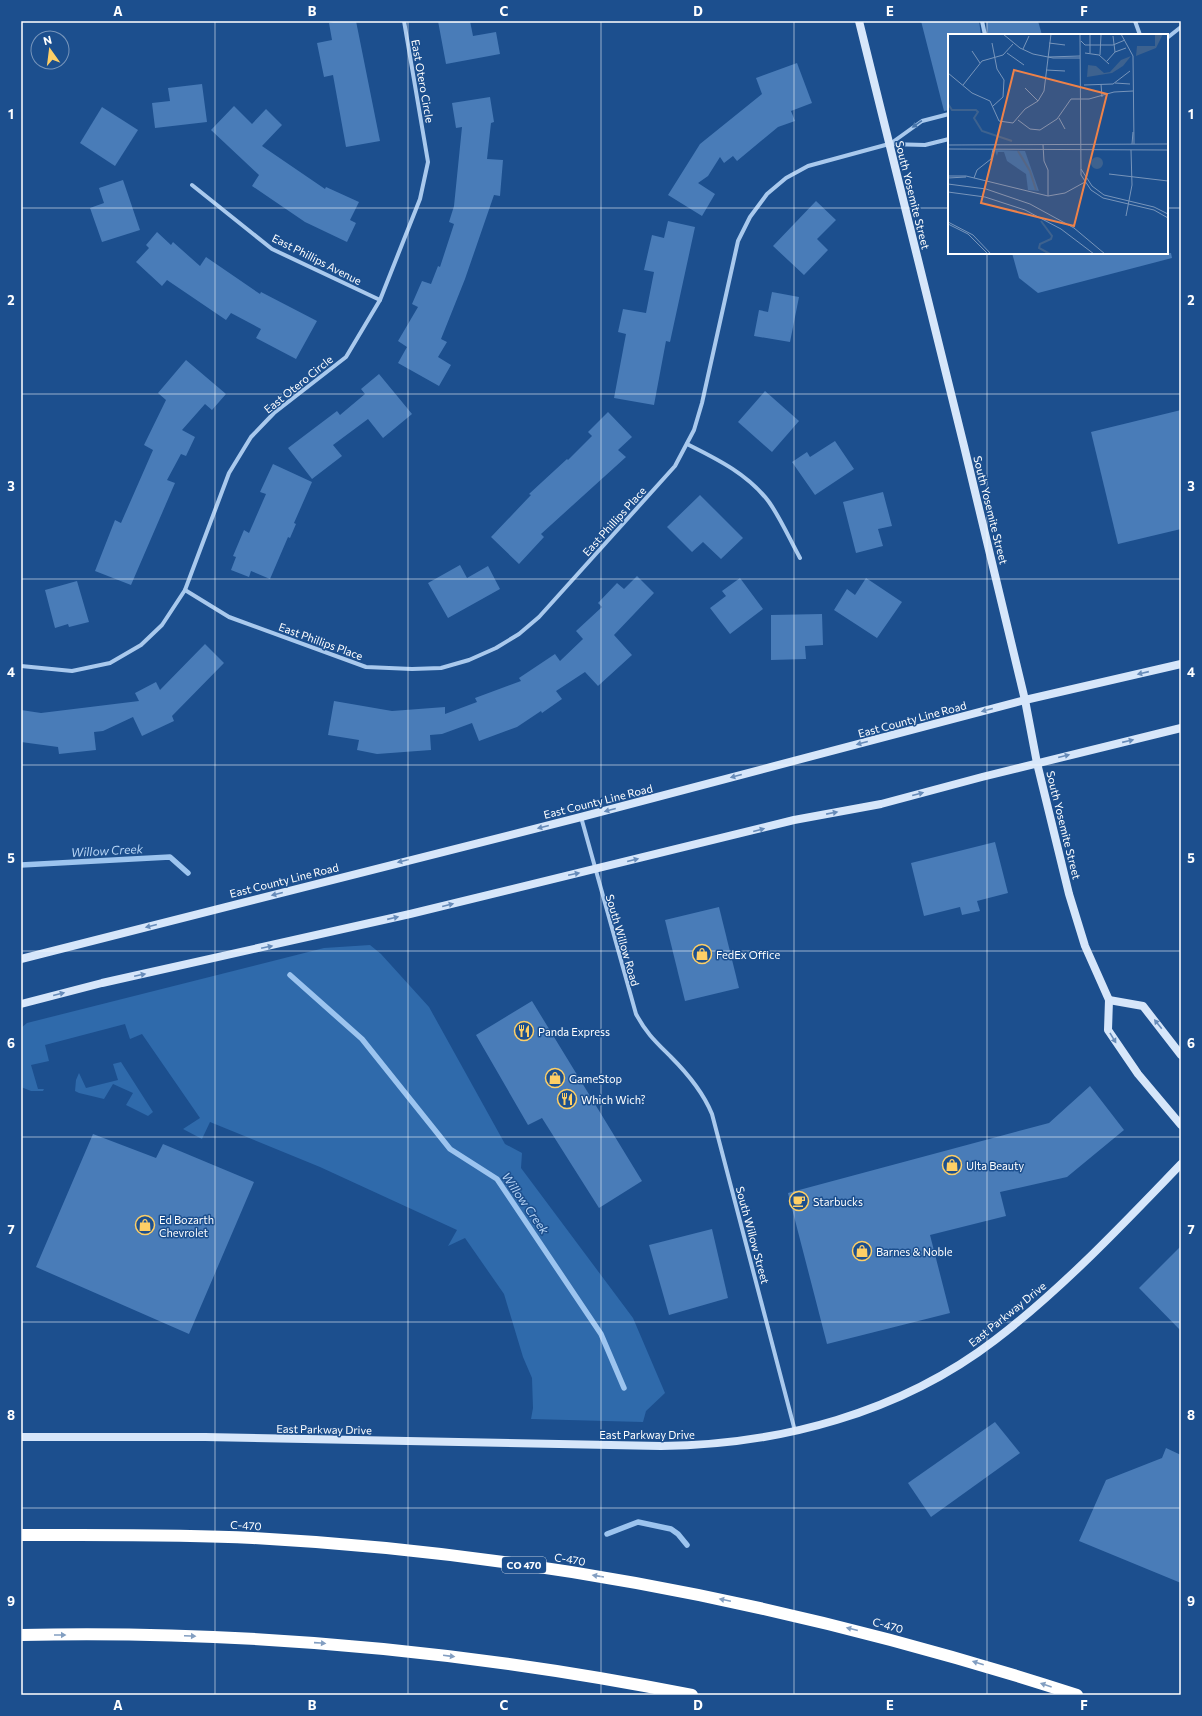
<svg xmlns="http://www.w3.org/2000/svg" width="1202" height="1716" font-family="Commissioner,sans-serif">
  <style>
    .green { fill: #2f6aab }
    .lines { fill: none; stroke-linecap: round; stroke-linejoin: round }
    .stream { stroke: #9cc4ef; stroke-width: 5.5 }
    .building { fill: #497cb8 }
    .street { stroke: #a9c9ed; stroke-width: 4 }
    .secondary { stroke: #d6e6fa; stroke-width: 8 }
    .highway { stroke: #fff; stroke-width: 12 }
    .oneway { fill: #4674aa }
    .oneway2 { fill: #668bb9 }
    .oneway3 { fill: #829ec1 }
    .grid { fill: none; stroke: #fff; stroke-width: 1; stroke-opacity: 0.55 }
    .labels { text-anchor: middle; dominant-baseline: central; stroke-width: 3; stroke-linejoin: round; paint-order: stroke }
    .shield { fill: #1c4f8e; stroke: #bbcadd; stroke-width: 1 }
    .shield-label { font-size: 10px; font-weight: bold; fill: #fff }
    .street-label { font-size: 11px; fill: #fff; stroke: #1c4f8e }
    .poi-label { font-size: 11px; fill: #fff; stroke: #1c4f8e; text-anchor: start }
    .water-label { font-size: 12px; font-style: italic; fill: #b5d3f4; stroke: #1c4f8e }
    .inset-river { fill: none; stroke: #3d628f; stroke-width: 2 }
    .inset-road { fill: none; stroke: #7795bb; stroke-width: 1 }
    .view { fill: #ee8249; fill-opacity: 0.15; stroke: #ee8249; stroke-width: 2 }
    .inset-edge { fill: none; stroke: #fff; stroke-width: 2 }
    .neatline { fill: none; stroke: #fff; stroke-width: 1.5 }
    .grid-label { font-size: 13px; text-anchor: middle; font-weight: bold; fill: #fff }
  </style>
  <rect width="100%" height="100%" fill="#1c4f8e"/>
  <g class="green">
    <polygon points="370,945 381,954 429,1007 505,1144 522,1153 521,1168 633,1318 665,1393 646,1411 643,1422 531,1419 533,1408 532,1378 523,1357 504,1294 465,1238 448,1246 457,1230 320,1167 210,1122 202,1139 183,1129 200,1118 142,1034 130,1039 125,1024 45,1045 49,1061 31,1065 38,1089 44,1089 43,1091 31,1091 21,1087 21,1028 27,1023 324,948"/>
    <polygon points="121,1062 153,1112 148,1116 126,1105 133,1093 113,1084 104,1099 79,1093 75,1091 76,1080 79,1073 86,1088 118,1080 113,1064"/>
  </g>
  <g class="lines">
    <g class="stream">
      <polyline points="21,865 170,857 188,873"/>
      <polyline points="290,975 362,1039 450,1149 497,1179 601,1334 624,1388"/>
      <polyline points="607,1534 638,1522 671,1529 678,1534 687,1545"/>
    </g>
  </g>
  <g class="building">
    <polygon points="337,21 356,21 380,141 346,147 333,75 324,77 317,43 332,40 329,23"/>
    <polygon points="438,21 470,21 473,36 496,32 500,54 446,64"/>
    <polygon points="921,21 979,21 981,35 949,35 949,110 944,111"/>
    <polygon points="986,21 1038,21 1042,35 988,35"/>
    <polygon points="797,63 812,103 791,111 795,121 778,127 737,161 733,156 724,163 720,157 708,176 698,183 715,194 702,216 668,195 700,144 762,94 756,78"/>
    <polygon points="202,84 207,122 155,128 152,103 170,101 168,88"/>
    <polygon points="490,97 494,122 491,123 487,159 503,160 500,196 494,195 465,279 441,339 447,342 438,357 451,365 439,386 398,363 407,347 398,341 418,307 412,304 422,281 431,284 438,266 440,267 454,224 449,222 454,206 462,127 456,128 452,103"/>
    <polygon points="234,106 252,124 266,109 282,125 262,146 325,189 326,187 359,202 350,220 356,223 347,242 305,222 252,186 259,175 211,130"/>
    <polygon points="102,107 138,130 115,166 80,143"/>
    <polygon points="123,180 140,230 102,242 90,208 104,203 99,188"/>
    <polygon points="816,201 836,220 817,239 828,250 804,275 773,246"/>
    <polygon points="668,221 695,227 670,342 666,341 654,405 614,398 626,334 618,332 623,309 646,313 654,272 644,270 652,235 664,238"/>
    <polygon points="157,232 171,245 173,242 200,266 206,257 260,294 261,292 317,321 296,359 256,338 261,329 231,313 226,320 167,280 162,286 136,262 149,248 146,245"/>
    <polygon points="1012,253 1171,253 1172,258 1038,293 1019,278"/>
    <polygon points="772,292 799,297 790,342 754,336 759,310 768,312"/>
    <polygon points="186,360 226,394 212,410 205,404 182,430 195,437 186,456 181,454 167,480 175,483 131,585 95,571 115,520 121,523 153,450 144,445 166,400 158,393"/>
    <polygon points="379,374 412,414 383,438 368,419 333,445 342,456 312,479 288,448 337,411 340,415 365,394 361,389"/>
    <polygon points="765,391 799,421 772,452 738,422"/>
    <polygon points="1181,410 1181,529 1118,544 1091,432"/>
    <polygon points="608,412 632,437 618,450 626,457 541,534 544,537 519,564 491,537 531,495 529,494 567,459 568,460 592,436 588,432"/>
    <polygon points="835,441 854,469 815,495 792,462 807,452 810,457"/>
    <polygon points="273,464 312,482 294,523 296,524 290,538 288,537 270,579 251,571 249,577 231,570 236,557 233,556 244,530 249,533 266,494 260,492"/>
    <polygon points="883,492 892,526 878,529 883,546 856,553 843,502"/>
    <polygon points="700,495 743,538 721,559 703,542 692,552 667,527"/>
    <polygon points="460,565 467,578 488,566 500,589 448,618 428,583"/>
    <polygon points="637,576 654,593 614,635 632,655 598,686 585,672 556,691 562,699 542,713 541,711 517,727 479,741 472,723 442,734 430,735 431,750 377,754 357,750 359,740 328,735 334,701 392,711 445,707 445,714 477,702 475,698 521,681 519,678 555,654 560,661 583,639 576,631 602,607 598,603 617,583 624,589"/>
    <polygon points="740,578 763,609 730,634 710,608 726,596 722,591"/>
    <polygon points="866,578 902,602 877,638 834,610 847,589 855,595"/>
    <polygon points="77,581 89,622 69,627 68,624 55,628 45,590"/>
    <polygon points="822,614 823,645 805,646 806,659 771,660 771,615"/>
    <polygon points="205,644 224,663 172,716 174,721 142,736 133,717 103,731 94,732 96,750 59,754 58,747 21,742 21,710 41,713 139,701 135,693 156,682 160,690"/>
    <polygon points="995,842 1008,893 977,901 980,911 962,915 960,907 924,916 911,863"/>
    <polygon points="719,907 739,988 685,1001 665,920"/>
    <polygon points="532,1001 642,1181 599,1208 542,1118 528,1125 476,1035"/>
    <polygon points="1090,1086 1124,1130 1067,1177 1000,1192 1006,1216 930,1235 950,1313 827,1344 788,1193 1049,1123"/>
    <polygon points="93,1134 156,1158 163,1144 254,1182 189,1334 36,1267"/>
    <polygon points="712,1229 728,1298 669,1315 649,1245"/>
    <polygon points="1181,1246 1181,1331 1139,1288"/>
    <polygon points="995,1422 1020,1453 931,1517 908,1483"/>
    <polygon points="1166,1448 1181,1455 1181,1583 1079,1541 1106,1480 1162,1458"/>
  </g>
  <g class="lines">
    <g class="street">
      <polyline points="982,21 985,35"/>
      <polyline points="1135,21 1140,35"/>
      <polyline points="1167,38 1181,27"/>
      <polyline points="890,144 922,121 949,114"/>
      <polyline points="192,185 272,249 380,300"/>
      <path d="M687,444C717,459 748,474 769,502C781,519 790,540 800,558"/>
      <polyline points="185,590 229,617 366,667 412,669 441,668 469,660 496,648 519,634 539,617 675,466 694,430 702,403 738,241 750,217 767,194 786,178 808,166 889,144 925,145 949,139"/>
      <polyline points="21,666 72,671 110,663 141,645 162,625 185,590 229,473 251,437 274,413 346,357 380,300 420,199 428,162 404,21"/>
      <path d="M581,817L636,1014C646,1033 656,1042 671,1057C688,1074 703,1092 712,1114L795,1431"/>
    </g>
    <g class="secondary">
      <polyline points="859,21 964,446 1025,700 1037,763 1069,894 1085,946 1109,1000 1108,1030 1138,1074 1181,1125"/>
      <polyline points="21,959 581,817 1025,700 1181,664"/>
      <polyline points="1109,1000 1143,1006 1181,1055"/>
      <polyline points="21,1004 102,983 410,914 794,820 881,804 982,777 1181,728"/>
      <path d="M21,1437H205L661,1446C779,1445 900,1413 995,1340C1063,1288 1122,1225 1181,1164"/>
    </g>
    <g class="highway">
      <path d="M21,1535C98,1535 176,1534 253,1538C533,1553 810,1608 1077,1695"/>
      <path d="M21,1635C246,1630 471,1651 692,1695"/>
    </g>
  </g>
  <defs><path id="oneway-solid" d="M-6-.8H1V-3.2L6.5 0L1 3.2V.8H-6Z"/></defs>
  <use class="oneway" href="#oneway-solid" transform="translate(917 124) rotate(145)"/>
  <g class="oneway2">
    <use href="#oneway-solid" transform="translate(1143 673) rotate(167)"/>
    <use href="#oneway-solid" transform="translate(987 710) rotate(165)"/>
    <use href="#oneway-solid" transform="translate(1128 741) rotate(-13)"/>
    <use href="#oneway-solid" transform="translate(862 743) rotate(165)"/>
    <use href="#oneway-solid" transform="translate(1064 756) rotate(-14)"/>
    <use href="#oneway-solid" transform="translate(736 776) rotate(165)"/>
    <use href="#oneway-solid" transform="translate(918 794) rotate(-15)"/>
    <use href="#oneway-solid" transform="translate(610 810) rotate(165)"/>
    <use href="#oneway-solid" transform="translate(832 813) rotate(-11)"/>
    <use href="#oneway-solid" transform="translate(543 827) rotate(166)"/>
    <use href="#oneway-solid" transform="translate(759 830) rotate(-15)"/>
    <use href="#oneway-solid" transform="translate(633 860) rotate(-14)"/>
    <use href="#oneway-solid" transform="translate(403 861) rotate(166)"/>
    <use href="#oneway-solid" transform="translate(574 874) rotate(-12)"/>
    <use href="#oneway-solid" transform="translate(277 894) rotate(166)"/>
    <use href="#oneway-solid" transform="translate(448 905) rotate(-14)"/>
    <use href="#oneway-solid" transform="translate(393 918) rotate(-13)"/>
    <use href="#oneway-solid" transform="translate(151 926) rotate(166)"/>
    <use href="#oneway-solid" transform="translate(267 947) rotate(-12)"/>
    <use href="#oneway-solid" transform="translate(140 975) rotate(-12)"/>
    <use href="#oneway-solid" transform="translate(59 994) rotate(-14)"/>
    <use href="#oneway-solid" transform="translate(1158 1024) rotate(-129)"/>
    <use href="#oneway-solid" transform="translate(1113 1038) rotate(59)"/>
  </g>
  <g class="oneway3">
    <use href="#oneway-solid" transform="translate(598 1576) rotate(-171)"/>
    <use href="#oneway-solid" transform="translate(725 1600) rotate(-168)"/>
    <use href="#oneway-solid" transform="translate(852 1629) rotate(-166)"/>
    <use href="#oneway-solid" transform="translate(60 1635)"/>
    <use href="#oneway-solid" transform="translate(190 1636) rotate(2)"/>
    <use href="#oneway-solid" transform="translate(320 1643) rotate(4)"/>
    <use href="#oneway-solid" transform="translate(449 1656) rotate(7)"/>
    <use href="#oneway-solid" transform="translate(978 1663) rotate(-163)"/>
    <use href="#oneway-solid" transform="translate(1046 1685) rotate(-161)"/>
  </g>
  <path class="grid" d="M215,21V1695M408,21V1695M601,21V1695M794,21V1695M987,21V35M21,208H949M1167,208H1181M987,253V1695M21,394H1181M21,579H1181M21,765H1181M21,951H1181M21,1137H1181M21,1322H1181M21,1508H1181"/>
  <defs>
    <g id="shop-ring" transform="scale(1)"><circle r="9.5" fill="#1c4f8e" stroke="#fecf66" stroke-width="1.5"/><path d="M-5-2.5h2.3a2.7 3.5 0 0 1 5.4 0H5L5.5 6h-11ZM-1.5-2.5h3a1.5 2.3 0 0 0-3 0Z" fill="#fecf66"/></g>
    <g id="restaurant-ring" transform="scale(1)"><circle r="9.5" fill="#1c4f8e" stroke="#fecf66" stroke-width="1.5"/><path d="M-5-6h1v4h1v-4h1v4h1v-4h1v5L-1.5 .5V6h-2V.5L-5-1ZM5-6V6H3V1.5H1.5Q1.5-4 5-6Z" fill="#fecf66"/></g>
    <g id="cafe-ring" transform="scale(1)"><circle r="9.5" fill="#1c4f8e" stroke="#fecf66" stroke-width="1.5"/><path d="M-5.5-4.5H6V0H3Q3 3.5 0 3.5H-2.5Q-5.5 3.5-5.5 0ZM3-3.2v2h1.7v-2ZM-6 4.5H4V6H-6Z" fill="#fecf66"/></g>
  </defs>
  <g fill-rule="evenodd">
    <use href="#shop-ring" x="702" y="954"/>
    <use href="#restaurant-ring" x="524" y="1031"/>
    <use href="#shop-ring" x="555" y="1078"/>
    <use href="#restaurant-ring" x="567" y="1099"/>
    <use href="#shop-ring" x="952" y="1165"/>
    <use href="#cafe-ring" x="799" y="1201"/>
    <use href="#shop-ring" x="145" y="1225"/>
    <use href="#shop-ring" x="862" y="1251"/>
  </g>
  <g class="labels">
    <rect class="shield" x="502" y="1557" width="44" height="16" rx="3"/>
    <g class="shield-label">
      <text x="524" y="1565">CO 470</text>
    </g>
    <g class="street-label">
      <text transform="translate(423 81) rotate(80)">East Otero Circle</text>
      <text transform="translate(913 195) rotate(76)">South Yosemite Street</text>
      <text transform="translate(317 259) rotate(27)">East Phillips Avenue</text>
      <text transform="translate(298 384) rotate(-39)">East Otero Circle</text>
      <text transform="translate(991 510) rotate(76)">South Yosemite Street</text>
      <text transform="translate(614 521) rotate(-48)">East Phillips Place</text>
      <text transform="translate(321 641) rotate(20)">East Phillips Place</text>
      <text transform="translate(912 719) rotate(-15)">East County Line Road</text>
      <text transform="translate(598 801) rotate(-14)">East County Line Road</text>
      <text transform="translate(1064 825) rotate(76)">South Yosemite Street</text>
      <text transform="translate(284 880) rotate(-14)">East County Line Road</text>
      <text transform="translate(623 940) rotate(74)">South Willow Road</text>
      <text transform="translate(753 1235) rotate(75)">South Willow Street</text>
      <text transform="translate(1007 1314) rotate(-39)">East Parkway Drive</text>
      <text transform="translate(324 1429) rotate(1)">East Parkway Drive</text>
      <text x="647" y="1434">East Parkway Drive</text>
      <text transform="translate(246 1525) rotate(3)">C-470</text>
      <text transform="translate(570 1559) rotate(9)">C-470</text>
      <text transform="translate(888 1625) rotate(15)">C-470</text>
    </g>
    <g class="poi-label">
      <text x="716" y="954">FedEx Office</text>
      <text x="538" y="1031">Panda Express</text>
      <text x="569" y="1078">GameStop</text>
      <text x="581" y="1099">Which Wich?</text>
      <text x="966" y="1165">Ulta Beauty</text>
      <text x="813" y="1201">Starbucks</text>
      <text x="159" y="1219">Ed Bozarth<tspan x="159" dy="13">Chevrolet</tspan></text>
      <text x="876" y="1251">Barnes &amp; Noble</text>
    </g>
    <g class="water-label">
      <text transform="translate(107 850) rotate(-3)">Willow Creek</text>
      <text transform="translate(526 1203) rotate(55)">Willow Creek</text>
    </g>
  </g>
  <g transform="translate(948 34)">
    <rect width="220" height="220" fill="#1c4f8e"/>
    <path d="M47,116L77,117L91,157L80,156L78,140L59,127L56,118H50L49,122Z" fill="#2f6aab"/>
    <path d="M207,0H215L208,14L188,22L189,12H207ZM183,22L175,32L164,39L139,43L140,31L148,32L156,39L162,38L173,26ZM143 129a6 6 0 1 1 12 0a6 6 0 1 1-12 0Z" fill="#3d628f"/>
    <path class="inset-river" d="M0,70L4,76H28L30,78L26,84L34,97L64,107M70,117L82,137L88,156M93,187L104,202L103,205L92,210L91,214L102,220"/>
    <path class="inset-road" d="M55,0L72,14L85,20L105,24H132M132,0L133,141L143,156L155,164L206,176L220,184M173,0L185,22L186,110M165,2L167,18M133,7L137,11H165L177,6M44,9L49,35L56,46L55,63L45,72M101,9L117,11M75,15L81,2M24,17L32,29M59,19L76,31M137,19L151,21L161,30M142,19V1M152,21L153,1M100,23L132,22M159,27L167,18L178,14M98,36L117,37M0,39L24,59L42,67L51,87L65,89L77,75L90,67L96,57L103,0M167,49L182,50M153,50L154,63M15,51L34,27L55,21L65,10M136,51L165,50L182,37M77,54L90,67M111,84L117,95M70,86L82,95L92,96L109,85L123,65H141L166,58L185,57M184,110L185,98M0,111L220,110M95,111L96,127L100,136V162M0,115L220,116M133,135L144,152L156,161L206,173L220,180M161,140L220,147M0,142H18L100,162L117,159L137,148M0,144L18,143M26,144L29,136L43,125L45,115M0,150L38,155L82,170L126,194L157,220M0,158L37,163L77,176L113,195L146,220M178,182L184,151L183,116M0,188L25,201L43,220M0,190L20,200L40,220"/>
    <path class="view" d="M66,36L159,60L126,192L33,169Z"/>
    <rect width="220" height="220" class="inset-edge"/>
  </g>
  <rect width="1202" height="1716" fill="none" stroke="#1c4f8e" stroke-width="44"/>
  <g transform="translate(50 50) rotate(346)"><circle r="19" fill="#1c4f8e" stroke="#7795bb"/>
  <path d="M0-3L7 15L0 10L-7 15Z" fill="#fecf66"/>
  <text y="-6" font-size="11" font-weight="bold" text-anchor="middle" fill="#ffffff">N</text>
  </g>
  <rect x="22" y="22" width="1158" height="1672" class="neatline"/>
  <g class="grid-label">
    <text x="118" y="16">A</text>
    <text x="312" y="16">B</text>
    <text x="504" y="16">C</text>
    <text x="698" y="16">D</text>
    <text x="890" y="16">E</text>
    <text x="1084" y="16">F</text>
    <text x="11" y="119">1</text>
    <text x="1191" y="119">1</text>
    <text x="11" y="305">2</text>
    <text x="1191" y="305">2</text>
    <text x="11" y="491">3</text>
    <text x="1191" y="491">3</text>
    <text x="11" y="677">4</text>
    <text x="1191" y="677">4</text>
    <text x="11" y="863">5</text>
    <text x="1191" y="863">5</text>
    <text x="11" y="1048">6</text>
    <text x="1191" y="1048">6</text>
    <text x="11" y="1234">7</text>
    <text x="1191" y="1234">7</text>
    <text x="11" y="1420">8</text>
    <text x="1191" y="1420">8</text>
    <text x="11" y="1606">9</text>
    <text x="1191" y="1606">9</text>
    <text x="118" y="1710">A</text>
    <text x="312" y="1710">B</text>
    <text x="504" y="1710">C</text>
    <text x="698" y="1710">D</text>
    <text x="890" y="1710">E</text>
    <text x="1084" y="1710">F</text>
  </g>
</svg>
